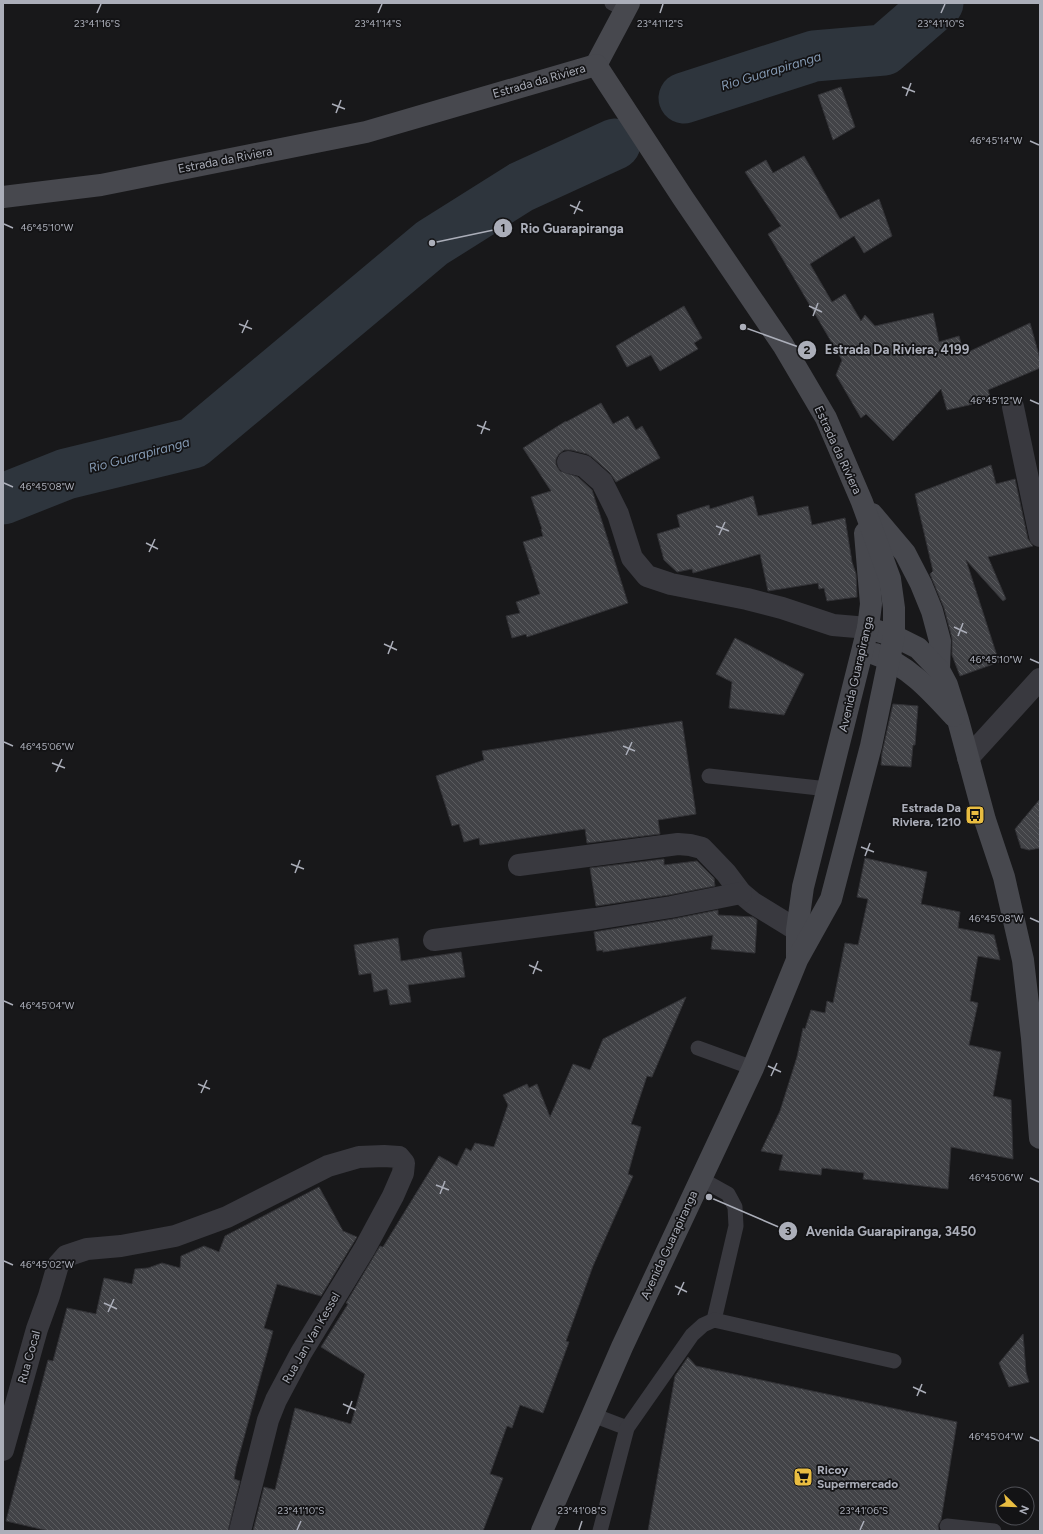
<svg xmlns="http://www.w3.org/2000/svg" width="1043" height="1534" font-family="Figtree,sans-serif">
  <style>
    .lines { fill: none; stroke-linecap: round; stroke-linejoin: round }
    .river { stroke: #2e353d; stroke-width: 51 }
    .building { fill: url(#building-back-hatch); stroke: #323236 }
    .lane { stroke: #39393f; stroke-width: 15 }
    .street { stroke: #39393f; stroke-width: 22 }
    .secondary { stroke: #47484e; stroke-width: 22 }
    .ticks { fill: none; stroke: #abaeb9; stroke-width: 1.5 }
    .labels { text-anchor: middle; dominant-baseline: central; stroke-width: 3.5; stroke-linejoin: round; paint-order: stroke }
    .street-label { font-size: 12px; fill: #abaeb9; stroke: #131315 }
    .poi-label { font-size: 12px; font-weight: bold; fill: #abaeb9; stroke: #131315; text-anchor: end }
    .water-label { font-size: 13px; font-style: italic; fill: #8499b2; stroke: #131315 }
    .ticks-label { font-size: 10px; text-anchor: middle; fill: #abaeb9; stroke: #131315; stroke-width: 3.5; stroke-linejoin: round; paint-order: stroke }
    .leader { fill: none; stroke: #abaeb9; stroke-width: 1.5 }
    .callout-dot { fill: #abaeb9; stroke: #131315; stroke-width: 1.5 }
    .mark-label { font-size: 12px; text-anchor: middle; font-weight: bold; fill: #111 }
    .callout-label { font-size: 13px; text-anchor: middle; font-weight: bold; fill: #abaeb9; stroke: #131315; stroke-width: 3.5; stroke-linejoin: round; paint-order: stroke }
  </style>
  <defs>
    <pattern id="building-back-hatch" width="6" height="6" patternUnits="userSpaceOnUse"><rect width="6" height="6" fill="#424347"/><path d="M-1 5l2 2M0 0l6 6M5-1l2 2" fill="none" stroke="#5b5c5f"/></pattern>
  </defs>
  <rect width="100%" height="100%" fill="#18181a"/>
  <g class="lines">
    <g class="river">
      <polyline points="684,98 814,56 884,50 938,3"/>
      <polyline points="3,499 66,474 193,443 432,243 521,187 615,144"/>
    </g>
  </g>
  <g class="building">
    <polygon points="841,87 855,127 833,140 818,95"/>
    <polygon points="804,156 840,219 879,199 892,236 864,253 854,236 810,264 832,302 845,294 861,321 865,315 875,326 933,313 939,342 959,336 964,354 1030,323 1040,359 1040,368 988,390 991,400 947,410 941,389 893,441 866,414 861,418 836,375 842,360 768,234 781,226 745,172 766,160 773,173"/>
    <polygon points="684,306 702,338 694,343 698,349 660,371 651,355 627,367 616,346"/>
    <polygon points="601,403 613,424 628,416 636,430 642,426 660,458 616,482 610,473 592,457 587,454 571,450 564,450 559,454 556,459 556,465 560,471 578,477 592,490 628,603 527,637 526,634 512,638 506,616 520,613 516,602 540,594 523,542 543,536 541,529 542,529 531,497 551,491 523,448 566,421 566,422"/>
    <polygon points="991,465 996,484 1015,479 1028,539 1033,546 988,557 1006,599 1003,601 966,560 999,662 960,676 952,655 952,638 944,608 930,574 933,571 915,494"/>
    <polygon points="753,496 758,516 808,506 812,525 845,518 852,562 856,574 857,597 827,601 824,588 819,589 818,583 768,591 760,554 693,573 692,569 677,572 664,560 657,534 680,527 677,515 709,505 710,509"/>
    <polygon points="735,638 804,674 784,715 729,708 732,682 716,674"/>
    <polygon points="893,704 918,706 915,745 913,745 911,767 881,765 882,753"/>
    <polygon points="682,721 696,814 658,820 660,834 587,843 585,829 480,845 479,838 464,842 459,824 452,826 436,776 484,760 482,751"/>
    <polygon points="1040,799 1040,848 1029,850 1021,848 1015,829"/>
    <polygon points="865,858 927,872 921,904 960,912 958,928 994,935 1000,960 978,956 970,1001 978,1003 969,1045 1001,1052 993,1096 1011,1100 1013,1159 951,1147 948,1189 863,1179 864,1173 822,1168 821,1175 779,1170 783,1155 761,1151 780,1111 797,1057 803,1028 805,1029 811,1010 825,1013 827,1001 833,1003 845,943 858,945 868,899 857,897"/>
    <polygon points="664,859 664,865 697,861 714,878 715,886 669,895 596,906 590,868"/>
    <polygon points="718,910 718,915 753,917 757,920 755,953 711,949 713,935 603,952 603,950 597,951 594,932 673,919"/>
    <polygon points="398,938 401,961 461,952 465,977 408,985 411,1002 390,1005 387,989 374,992 371,973 359,975 354,945"/>
    <polygon points="686,997 652,1077 647,1076 631,1124 641,1127 628,1174 633,1176 593,1266 566,1341 569,1342 543,1413 520,1405 512,1428 507,1426 490,1474 503,1478 483,1531 253,1531 264,1487 275,1490 295,1408 351,1424 365,1374 321,1347 348,1304 346,1303 380,1246 383,1247 439,1156 457,1166 466,1148 471,1151 475,1143 494,1147 508,1105 503,1095 527,1084 529,1088 537,1084 550,1117 573,1064 590,1070 603,1039"/>
    <polygon points="319,1187 343,1231 357,1237 321,1296 277,1284 264,1328 273,1331 236,1467 234,1479 240,1481 228,1531 49,1531 6,1521 48,1360 53,1361 67,1308 96,1314 104,1278 132,1284 135,1269 148,1268 162,1263 180,1268 181,1256 204,1246 219,1252 225,1236"/>
    <polygon points="1023,1334 1026,1372 1029,1382 1009,1387 999,1363"/>
    <polygon points="688,1357 696,1366 957,1422 941,1520 938,1525 939,1531 648,1531 675,1376"/>
  </g>
  <g class="lines">
    <g class="lane">
      <polyline points="612,3 625,10"/>
      <polyline points="709,776 828,789"/>
      <polyline points="698,1048 753,1068"/>
      <polyline points="701,1179 728,1194 735,1207 736,1226 714,1320"/>
      <polyline points="593,1415 627,1428"/>
      <polyline points="947,1526 994,1531"/>
      <polyline points="600,1531 627,1428 692,1335 703,1325 714,1320 894,1361"/>
    </g>
    <g class="street">
      <polyline points="1013,407 1040,536"/>
      <polyline points="568,462 584,466 602,482 618,514 632,558 647,576 671,584 747,599 782,608 833,625 868,628"/>
      <polyline points="968,758 1040,679"/>
      <polyline points="519,865 678,844 690,845 702,848 726,873 741,893 753,903 797,930"/>
      <polyline points="434,940 595,919 671,907 741,893"/>
      <polyline points="3,1450 37,1329 49,1296 58,1265 66,1256 87,1249 121,1246 175,1236 227,1217 328,1166 359,1157 384,1156 399,1157 404,1163 403,1173 393,1196 365,1248 301,1353 276,1400 268,1420 240,1531"/>
    </g>
    <g class="secondary">
      <polyline points="596,65 629,3"/>
      <polyline points="3,197 101,185 366,132 596,65"/>
      <polyline points="872,514 905,553 921,584 932,611 940,641 939,670"/>
      <polyline points="868,628 894,636 918,648 939,670 947,685 958,720 985,820 1004,877 1023,960 1032,1038 1040,1138"/>
      <path d="M875,654C908,665 931,691 954,716"/>
      <polyline points="797,958 797,930 803,887 868,628 871,604 865,533"/>
      <polyline points="542,1531 622,1347 753,1068 797,960 831,899 871,746 894,636 894,608 890,579 862,502 826,418 783,345 683,198 596,65"/>
    </g>
  </g>
  <path class="ticks" d="M97,13L101,4M378,13L382,4M660,13L663,4M941,13L945,4M902,87L915,92M906,96L911,83M332,104L345,109M336,113L341,100M1030,141L1039,145M570,205L583,211M574,214L580,201M4,224L13,228M809,306L822,312M813,316L818,303M239,324L252,329M242,333L248,320M1030,400L1039,404M477,425L490,430M481,434L486,421M4,483L13,487M716,526L729,531M719,535L725,522M146,543L158,549M149,552L155,539M954,627L967,633M958,636L963,623M384,644L397,650M388,654L393,641M1030,659L1039,663M4,742L13,746M623,746L635,751M626,755L632,742M52,763L65,768M56,772L62,759M861,847L874,852M865,856L870,843M291,864L304,869M295,873L300,860M1030,918L1039,922M529,965L542,971M533,974L538,961M4,1001L13,1005M768,1066L781,1072M771,1076L777,1063M198,1084L210,1089M201,1093L207,1080M1030,1178L1039,1182M436,1185L449,1190M440,1194L445,1181M4,1261L13,1265M675,1286L687,1292M678,1295L684,1282M104,1303L117,1309M108,1312L114,1299M913,1387L926,1393M917,1396L922,1384M343,1404L356,1410M347,1414L352,1401M1030,1437L1039,1441M297,1530L301,1521M579,1530L582,1521M860,1530L864,1521"/>
  <defs>
    <g id="bus-square" transform="scale(1)"><rect x="-9" y="-9" width="18" height="18" rx="4" fill="#e9bd41" stroke="#131315"/><path d="M-5-6H5V4H4V6H2V4H-2V6H-4V4H-5ZM-3.5-4V0h7V-4ZM-3.5 1.2v1.5H-2V1.2ZM2 1.2v1.5H3.5V1.2Z" fill="#111"/></g>
    <g id="supermarket-square" transform="scale(1)"><rect x="-9" y="-9" width="18" height="18" rx="4" fill="#e9bd41" stroke="#131315"/><path d="M-6-5.5h2.5l.6 2H6L4.5 2H-2.5L-4.4-4H-6ZM-1.5 3.2a1.3 1.3 0 1 0 .1 0ZM3 3.2a1.3 1.3 0 1 0 .1 0Z" fill="#111"/></g>
  </defs>
  <g fill-rule="evenodd">
    <use href="#bus-square" x="975" y="815"/>
    <use href="#supermarket-square" x="803" y="1477"/>
  </g>
  <g class="labels">
    <g class="street-label">
      <text transform="translate(539 81) rotate(-16)">Estrada da Riviera</text>
      <text transform="translate(225 160) rotate(-11)">Estrada da Riviera</text>
      <text transform="translate(838 450) rotate(65)">Estrada da Riviera</text>
      <text transform="translate(856 674) rotate(-77)">Avenida Guarapiranga</text>
      <text transform="translate(669 1245) rotate(-65)">Avenida Guarapiranga</text>
      <text transform="translate(311 1338) rotate(-60)">Rua Jan Van Kessel</text>
      <text transform="translate(29 1357) rotate(-74)">Rua Cocal</text>
    </g>
    <g class="poi-label">
      <text x="961" y="808">Estrada Da<tspan x="961" dy="14">Riviera, 1210</tspan></text>
      <text x="817" y="1470" text-anchor="start">Ricoy<tspan x="817" dy="14">Supermercado</tspan></text>
    </g>
    <g class="water-label">
      <text transform="translate(771 71) rotate(-17)">Rio Guarapiranga</text>
      <text transform="translate(139 455) rotate(-15)">Rio Guarapiranga</text>
    </g>
  </g>
  <g class="ticks-label">
    <text x="97" y="27">23°41'16"S</text>
    <text x="378" y="27">23°41'14"S</text>
    <text x="660" y="27">23°41'12"S</text>
    <text x="941" y="27">23°41'10"S</text>
    <text x="996" y="144">46°45'14"W</text>
    <text x="47" y="231">46°45'10"W</text>
    <text x="996" y="404">46°45'12"W</text>
    <text x="47" y="490">46°45'08"W</text>
    <text x="996" y="663">46°45'10"W</text>
    <text x="47" y="750">46°45'06"W</text>
    <text x="996" y="922">46°45'08"W</text>
    <text x="47" y="1009">46°45'04"W</text>
    <text x="996" y="1181">46°45'06"W</text>
    <text x="47" y="1268">46°45'02"W</text>
    <text x="996" y="1440">46°45'04"W</text>
    <text x="301" y="1514">23°41'10"S</text>
    <text x="582" y="1514">23°41'08"S</text>
    <text x="864" y="1514">23°41'06"S</text>
  </g>
  <path class="leader" d="M432 243L503 228M743 327L807 350M709 1197L788 1231"/>
  <g class="callout-dot">
    <circle cx="432" cy="243" r="4"/>
    <circle cx="743" cy="327" r="4"/>
    <circle cx="709" cy="1197" r="4"/>
    <circle cx="503" cy="228" r="10"/>
    <circle cx="807" cy="350" r="10"/>
    <circle cx="788" cy="1231" r="10"/>
  </g>
  <g class="mark-label">
    <text x="503" y="232">1</text>
    <text x="807" y="354">2</text>
    <text x="788" y="1235">3</text>
  </g>
  <g class="callout-label">
    <text x="572" y="233">Rio Guarapiranga</text>
    <text x="897" y="354">Estrada Da Riviera, 4199</text>
    <text x="891" y="1236">Avenida Guarapiranga, 3450</text>
  </g>
  <rect width="1043" height="1534" fill="none" stroke="#abaeb9" stroke-width="8"/>
  <g transform="translate(1015 1506) rotate(113)"><circle r="19" fill="#131315" stroke="#505157"/>
  <path d="M0-3L7 15L0 10L-7 15Z" fill="#e9bd41"/>
  <text y="-6" font-size="11" font-weight="bold" text-anchor="middle" fill="#abaeb9">N</text>
  </g>
</svg>
